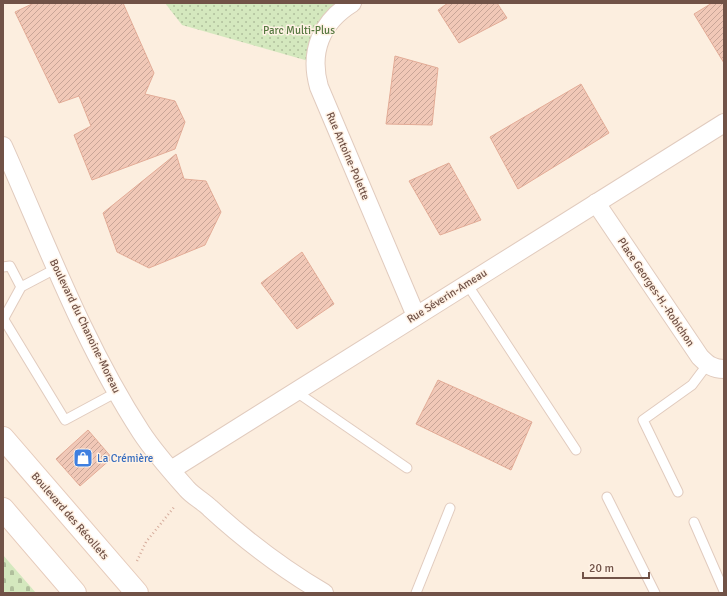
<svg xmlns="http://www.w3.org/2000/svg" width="727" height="596" font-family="Signika,sans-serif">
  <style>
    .cemetery { fill: url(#cemetery-stones) }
    .park { fill: url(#park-dots) }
    .building { fill: url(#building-hatch); stroke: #e3ac97 }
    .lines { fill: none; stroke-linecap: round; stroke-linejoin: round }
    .service-casing { stroke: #e1cbbe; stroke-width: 11 }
    .minor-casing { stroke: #e1cbbe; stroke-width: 20 }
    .secondary-casing { stroke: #e6cbbb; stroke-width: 24 }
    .path { stroke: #d5ab9b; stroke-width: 2.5; stroke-dasharray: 1 3; stroke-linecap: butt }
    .service { stroke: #fff; stroke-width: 9 }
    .minor { stroke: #fff; stroke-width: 18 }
    .secondary { stroke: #fff; stroke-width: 22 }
    .labels { text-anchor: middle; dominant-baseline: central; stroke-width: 3; stroke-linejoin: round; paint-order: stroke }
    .park-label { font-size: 11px; fill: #567840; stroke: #fff2e5 }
    .street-label { font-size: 11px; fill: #715247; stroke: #fff2e5 }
    .shop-label { font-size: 11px; fill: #366cbe; stroke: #fff2e5; text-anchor: start }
  </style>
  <defs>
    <pattern id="cemetery-stones" width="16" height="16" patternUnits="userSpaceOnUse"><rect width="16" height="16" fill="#d4e8be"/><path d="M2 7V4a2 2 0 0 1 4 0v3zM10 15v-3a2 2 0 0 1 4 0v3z" fill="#b0bf9c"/></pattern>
    <pattern id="park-dots" width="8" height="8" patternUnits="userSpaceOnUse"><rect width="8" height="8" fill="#d4e8be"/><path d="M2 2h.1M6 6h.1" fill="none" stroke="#b0bf9c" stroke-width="1.8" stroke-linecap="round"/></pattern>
    <pattern id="building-hatch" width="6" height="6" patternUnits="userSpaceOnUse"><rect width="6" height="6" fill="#f1c8b7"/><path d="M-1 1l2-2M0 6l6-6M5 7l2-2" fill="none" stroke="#c8a597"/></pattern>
  </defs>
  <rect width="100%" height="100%" fill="#fceedf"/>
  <polygon class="cemetery" points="3,555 36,593 3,593"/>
  <polygon class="park" points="165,3 344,3 312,62 182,25"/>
  <g class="building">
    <polygon points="34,3 123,3 154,73 145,94 175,101 185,122 175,149 92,180 74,135 91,126 79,96 59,103 15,12"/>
    <polygon points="448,3 497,3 507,18 459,43 438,10"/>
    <polygon points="712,3 724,3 724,63 694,14"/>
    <polygon points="395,56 438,68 432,125 386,124"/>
    <polygon points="581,84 609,133 518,189 490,137"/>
    <polygon points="176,154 184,179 206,181 221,212 205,245 149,268 117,252 103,213"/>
    <polygon points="449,163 481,220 440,235 409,181"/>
    <polygon points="302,252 334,304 297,329 261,283"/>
    <polygon points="438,380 532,422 511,470 416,424"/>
    <polygon points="88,430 112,458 80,486 56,459"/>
  </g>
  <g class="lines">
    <g class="service-casing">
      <g id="service">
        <polyline points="3,267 10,266 21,287"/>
        <polyline points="467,284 576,450"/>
        <polyline points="3,318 65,420 117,392"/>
        <polyline points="4,318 21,287 57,268"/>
        <polyline points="295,391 407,468"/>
        <polyline points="678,492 643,420 692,385 707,365"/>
        <polyline points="607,497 655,593"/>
        <polyline points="694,522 724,591"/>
        <polyline points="416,593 450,508"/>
      </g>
    </g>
    <g class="minor-casing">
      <g id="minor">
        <path d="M352,3C321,22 309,52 319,87L416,316"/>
        <path d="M3,146C46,242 83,343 141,432C154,452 171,471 187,489C193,496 203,501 210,508C245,540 283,569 324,593"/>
        <path d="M596,203L700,357C708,365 713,369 724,369"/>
        <polyline points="171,470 724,123"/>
      </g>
    </g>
    <g class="secondary-casing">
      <g id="secondary">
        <polyline points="3,438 137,593"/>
        <polyline points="3,509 75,593"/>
      </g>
    </g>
    <polyline class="path" points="137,561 146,542 175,506"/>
    <use href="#service" class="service"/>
    <use href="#minor" class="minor"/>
    <use href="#secondary" class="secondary"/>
  </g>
  <defs>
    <g id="shop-square" transform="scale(1)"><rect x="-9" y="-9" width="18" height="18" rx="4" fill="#3f7fe0" stroke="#fff2e5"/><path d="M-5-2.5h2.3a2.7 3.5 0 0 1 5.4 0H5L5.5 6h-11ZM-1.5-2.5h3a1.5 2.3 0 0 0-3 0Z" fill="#fff"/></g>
  </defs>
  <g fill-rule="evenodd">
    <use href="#shop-square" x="83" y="458"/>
  </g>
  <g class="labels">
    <g class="park-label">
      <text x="299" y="30">Parc Multi-Plus</text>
    </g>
    <g class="street-label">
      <text transform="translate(348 156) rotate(67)">Rue Antoine-Polette</text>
      <text transform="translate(656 292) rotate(56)">Place Georges-H.-Robichon</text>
      <text transform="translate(447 296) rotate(-32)">Rue Séverin-Ameau</text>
      <text transform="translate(85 326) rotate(64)">Boulevard du Chanoine-Moreau</text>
      <text transform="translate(70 516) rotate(49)">Boulevard des Récollets</text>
    </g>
    <g class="shop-label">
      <text x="97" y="458">La Crémière</text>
    </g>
  </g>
  <rect width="727" height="596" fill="none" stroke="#715247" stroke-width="8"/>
  <path d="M583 572v6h66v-6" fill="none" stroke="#715247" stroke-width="2"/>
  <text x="589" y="572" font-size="12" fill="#715247" stroke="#fff2e5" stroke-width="3" paint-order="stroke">20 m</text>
</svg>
